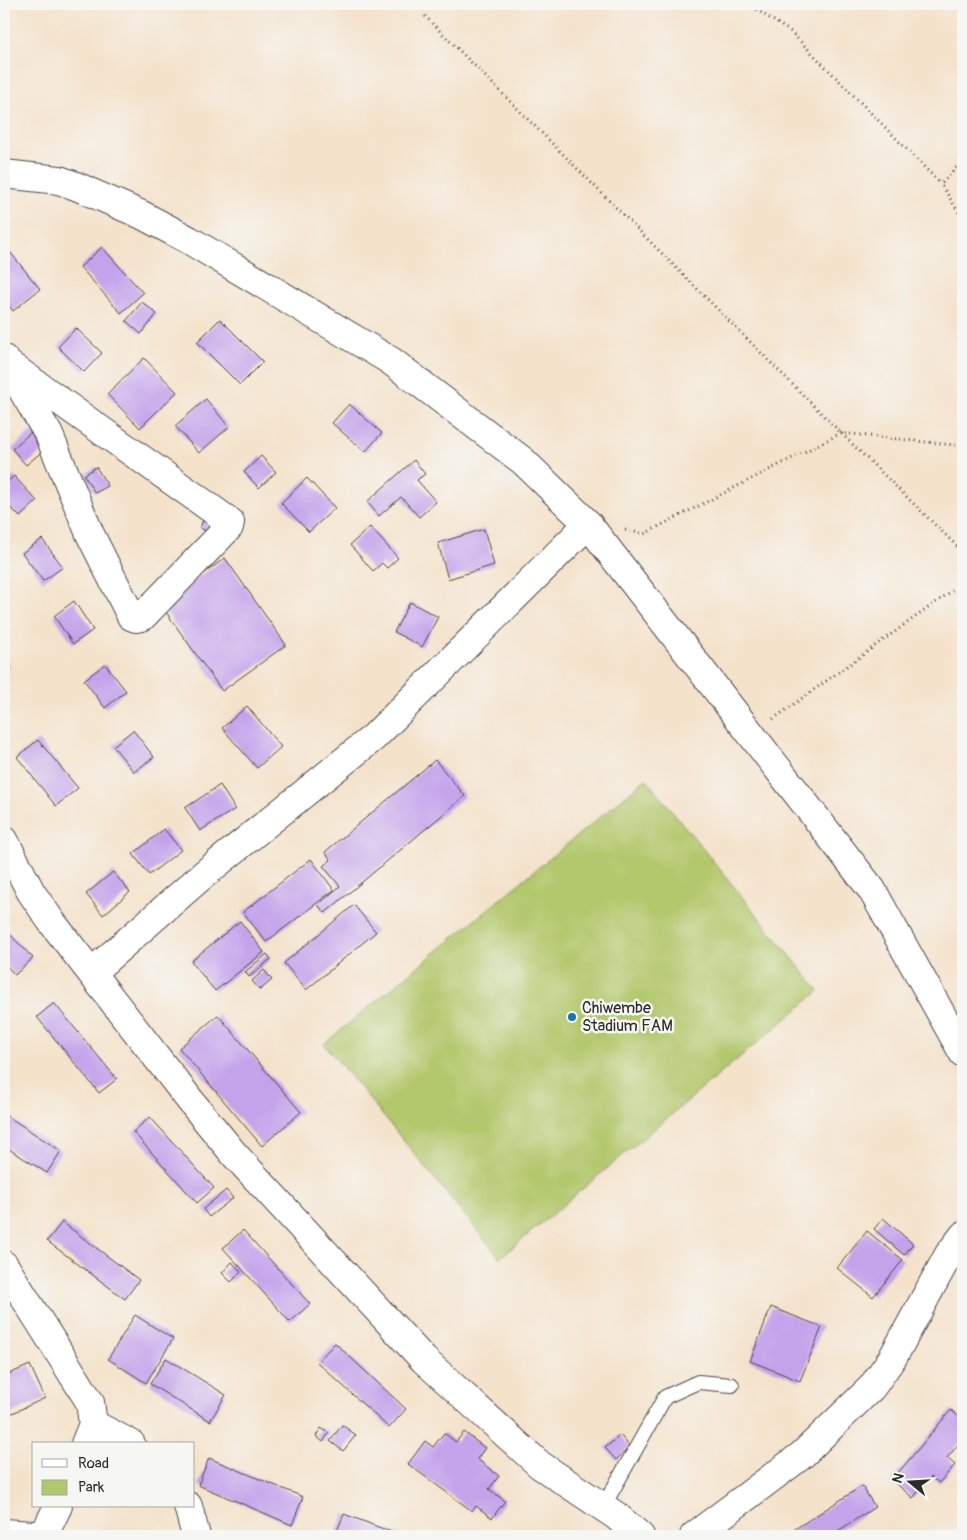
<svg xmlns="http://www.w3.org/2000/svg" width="967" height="1540" font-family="Pangolin,sans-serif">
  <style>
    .green { fill: #b3c86d; stroke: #6f7a4c }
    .building { fill: #c4a3eb }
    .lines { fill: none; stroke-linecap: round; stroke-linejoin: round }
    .service-casing { stroke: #494643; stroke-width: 16 }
    .minor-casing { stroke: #494643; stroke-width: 30 }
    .path { stroke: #494643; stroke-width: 3; stroke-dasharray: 1 4; stroke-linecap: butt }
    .service { stroke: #fff; stroke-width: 14 }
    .minor { stroke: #fff; stroke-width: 28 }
    .poi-dot { fill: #1f6fb2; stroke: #f6f6f2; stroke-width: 2 }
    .labels { text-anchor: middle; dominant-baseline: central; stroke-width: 5; stroke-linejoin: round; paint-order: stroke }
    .poi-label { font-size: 16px; fill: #2b2b2b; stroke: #f6f6f2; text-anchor: start }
  </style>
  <rect width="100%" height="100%" fill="#f6f6f2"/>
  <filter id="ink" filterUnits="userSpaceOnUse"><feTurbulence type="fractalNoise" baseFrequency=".02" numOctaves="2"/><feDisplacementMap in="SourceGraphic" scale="10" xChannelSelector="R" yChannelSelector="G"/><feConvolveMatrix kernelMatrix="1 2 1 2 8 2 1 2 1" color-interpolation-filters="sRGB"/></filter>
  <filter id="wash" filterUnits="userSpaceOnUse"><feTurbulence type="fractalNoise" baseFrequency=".0096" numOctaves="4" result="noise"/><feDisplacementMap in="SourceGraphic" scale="20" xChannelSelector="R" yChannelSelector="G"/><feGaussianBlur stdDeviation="1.12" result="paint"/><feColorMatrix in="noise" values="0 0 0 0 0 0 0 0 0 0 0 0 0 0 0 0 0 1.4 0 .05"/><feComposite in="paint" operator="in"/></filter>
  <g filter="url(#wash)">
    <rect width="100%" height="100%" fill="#f4e2cb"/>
    <polygon class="green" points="646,779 819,991 500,1258 324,1044"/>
    <g id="blocks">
      <g class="building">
        <polygon points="102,247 143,293 121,313 80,267"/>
        <polygon points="10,252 40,289 13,311 4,299 4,257"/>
        <polygon points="142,302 157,314 141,334 126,321"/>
        <polygon points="220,319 263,362 240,385 197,342"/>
        <polygon points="76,328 102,353 84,372 58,347"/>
        <polygon points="144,358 177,392 140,428 107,394"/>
        <polygon points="206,399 229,427 199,453 175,426"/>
        <polygon points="349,404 382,433 365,452 332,423"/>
        <polygon points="36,428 50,445 26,465 12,449"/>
        <polygon points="261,456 276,472 259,488 244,472"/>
        <polygon points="414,460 425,474 417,480 436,502 419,517 401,497 379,516 367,502"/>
        <polygon points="96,467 108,486 95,493 84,475"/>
        <polygon points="14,476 37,501 20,517 4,501 4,485"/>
        <polygon points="307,478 335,508 309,532 281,503"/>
        <polygon points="203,520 212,523 208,532 200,528"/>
        <polygon points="370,527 398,558 387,568 382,563 373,571 350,545"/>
        <polygon points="484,529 494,565 448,579 438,543"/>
        <polygon points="42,539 63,567 43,581 22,553"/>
        <polygon points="225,558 286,645 222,691 161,605"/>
        <polygon points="74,601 93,630 73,644 54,616"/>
        <polygon points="410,602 438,617 422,647 394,632"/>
        <polygon points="4,658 10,667 4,672"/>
        <polygon points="105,664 126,691 105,708 84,680"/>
        <polygon points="247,706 281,747 257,768 222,728"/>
        <polygon points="133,730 154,757 134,772 113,746"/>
        <polygon points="38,740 78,788 56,806 17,757"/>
        <polygon points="435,760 465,796 325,913 318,905 340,886 323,866 331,860 325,852"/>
        <polygon points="220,785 235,809 200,831 185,808"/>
        <polygon points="164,829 181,850 149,875 133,854"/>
        <polygon points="311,859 334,890 266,942 243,912"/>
        <polygon points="113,872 130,892 103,915 86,894"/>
        <polygon points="354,905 376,932 306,990 284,963"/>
        <polygon points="240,921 264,952 215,991 191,961"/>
        <polygon points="4,928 33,958 15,975 4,963"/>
        <polygon points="267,954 271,959 249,977 245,972"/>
        <polygon points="264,970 272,980 260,990 252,981"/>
        <polygon points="54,1003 117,1079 99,1093 37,1017"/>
        <polygon points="218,1015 301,1112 262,1146 179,1048"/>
        <polygon points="4,1114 61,1151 47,1173 4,1146"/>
        <polygon points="150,1117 214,1188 197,1203 133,1132"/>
        <polygon points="226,1190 233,1198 209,1217 203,1209"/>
        <polygon points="883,1218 913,1244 904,1255 874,1229"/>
        <polygon points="62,1222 139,1280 125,1299 47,1241"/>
        <polygon points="243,1230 310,1304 290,1322 223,1248"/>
        <polygon points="867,1231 903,1260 873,1297 837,1268"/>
        <polygon points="232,1262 241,1272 231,1282 222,1273"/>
        <polygon points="771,1307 822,1327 800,1381 750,1361"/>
        <polygon points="135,1315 173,1339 146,1383 108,1359"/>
        <polygon points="335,1343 406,1409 389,1428 317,1362"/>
        <polygon points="166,1358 226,1395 210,1421 150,1384"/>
        <polygon points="30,1365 45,1398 4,1417 4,1376"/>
        <polygon points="951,1410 963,1420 963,1439 947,1458 955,1465 939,1483 931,1477 913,1498 892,1480"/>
        <polygon points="342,1425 356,1435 343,1451 330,1441"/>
        <polygon points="321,1428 329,1433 323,1442 316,1436"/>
        <polygon points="464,1432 485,1448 477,1459 499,1476 489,1489 505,1501 492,1518 476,1506 472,1511 408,1464 425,1441 433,1447 444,1433 456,1442"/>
        <polygon points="620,1435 630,1447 616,1460 605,1448"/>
        <polygon points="209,1458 303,1497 292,1525 198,1485"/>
        <polygon points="862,1486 875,1507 830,1536 784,1536"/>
        <polygon points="344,1514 402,1536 335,1536"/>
      </g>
    </g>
  </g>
  <g filter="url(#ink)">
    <use href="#blocks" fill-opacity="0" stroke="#494643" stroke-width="1"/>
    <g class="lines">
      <g class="service-casing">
        <polyline id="service" points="603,1507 665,1397 698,1382 732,1385"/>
      </g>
      <g class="minor-casing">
        <g id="minor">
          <polyline points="4,174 59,180 76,186 142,215 189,240 391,361 523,461 588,524 872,890 963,1053"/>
          <polyline points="4,359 49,435 90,534 131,616 136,618 142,617 229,527 230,522 8,364"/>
          <polyline points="4,840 31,892 51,921 189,1099 234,1154 424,1360 540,1465 615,1515 640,1536"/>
          <polyline points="92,972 203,875 374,737 588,524"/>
          <polyline points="4,1265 90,1402 93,1424 85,1444"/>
          <polyline points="93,1424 131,1444"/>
          <polyline points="188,1506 196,1536"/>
          <polyline points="4,1533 47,1536"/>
          <polyline points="44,1535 58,1506"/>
          <polyline points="694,1536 802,1455 872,1387 893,1357 949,1254 963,1236"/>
        </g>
      </g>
      <g class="path">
        <polyline points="748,4 791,32 941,184"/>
        <polyline points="563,7 566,4"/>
        <polyline points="425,16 841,433 963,552"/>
        <polyline points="963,160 941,184 963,219"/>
        <polyline points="625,530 644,534 841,433 963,446"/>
        <polyline points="773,719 963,583"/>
      </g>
      <use href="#service" class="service"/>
      <use href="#minor" class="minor"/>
    </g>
  </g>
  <circle class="poi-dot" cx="572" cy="1017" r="5"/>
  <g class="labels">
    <g class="poi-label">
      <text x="582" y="1008">Chiwembe<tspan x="582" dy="18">Stadium FAM</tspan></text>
    </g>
  </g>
  <rect width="967" height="1540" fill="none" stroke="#f6f6f2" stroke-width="20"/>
  <rect x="32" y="1442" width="162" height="65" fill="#f6f6f2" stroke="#a5a5a2"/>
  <rect x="42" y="1459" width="25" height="8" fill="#ffffff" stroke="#a5a5a2"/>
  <text x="78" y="1468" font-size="15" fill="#2b2b2b">Road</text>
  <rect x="42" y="1480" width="25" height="15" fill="#b3c86d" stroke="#a5a5a2"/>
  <text x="78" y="1492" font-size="15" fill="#2b2b2b">Park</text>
  <g transform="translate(910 1482) rotate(288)" stroke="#f6f6f2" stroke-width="4" paint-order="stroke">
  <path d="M0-4L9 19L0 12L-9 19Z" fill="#2b2b2b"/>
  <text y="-8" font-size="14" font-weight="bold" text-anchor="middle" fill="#2b2b2b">N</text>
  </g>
</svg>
